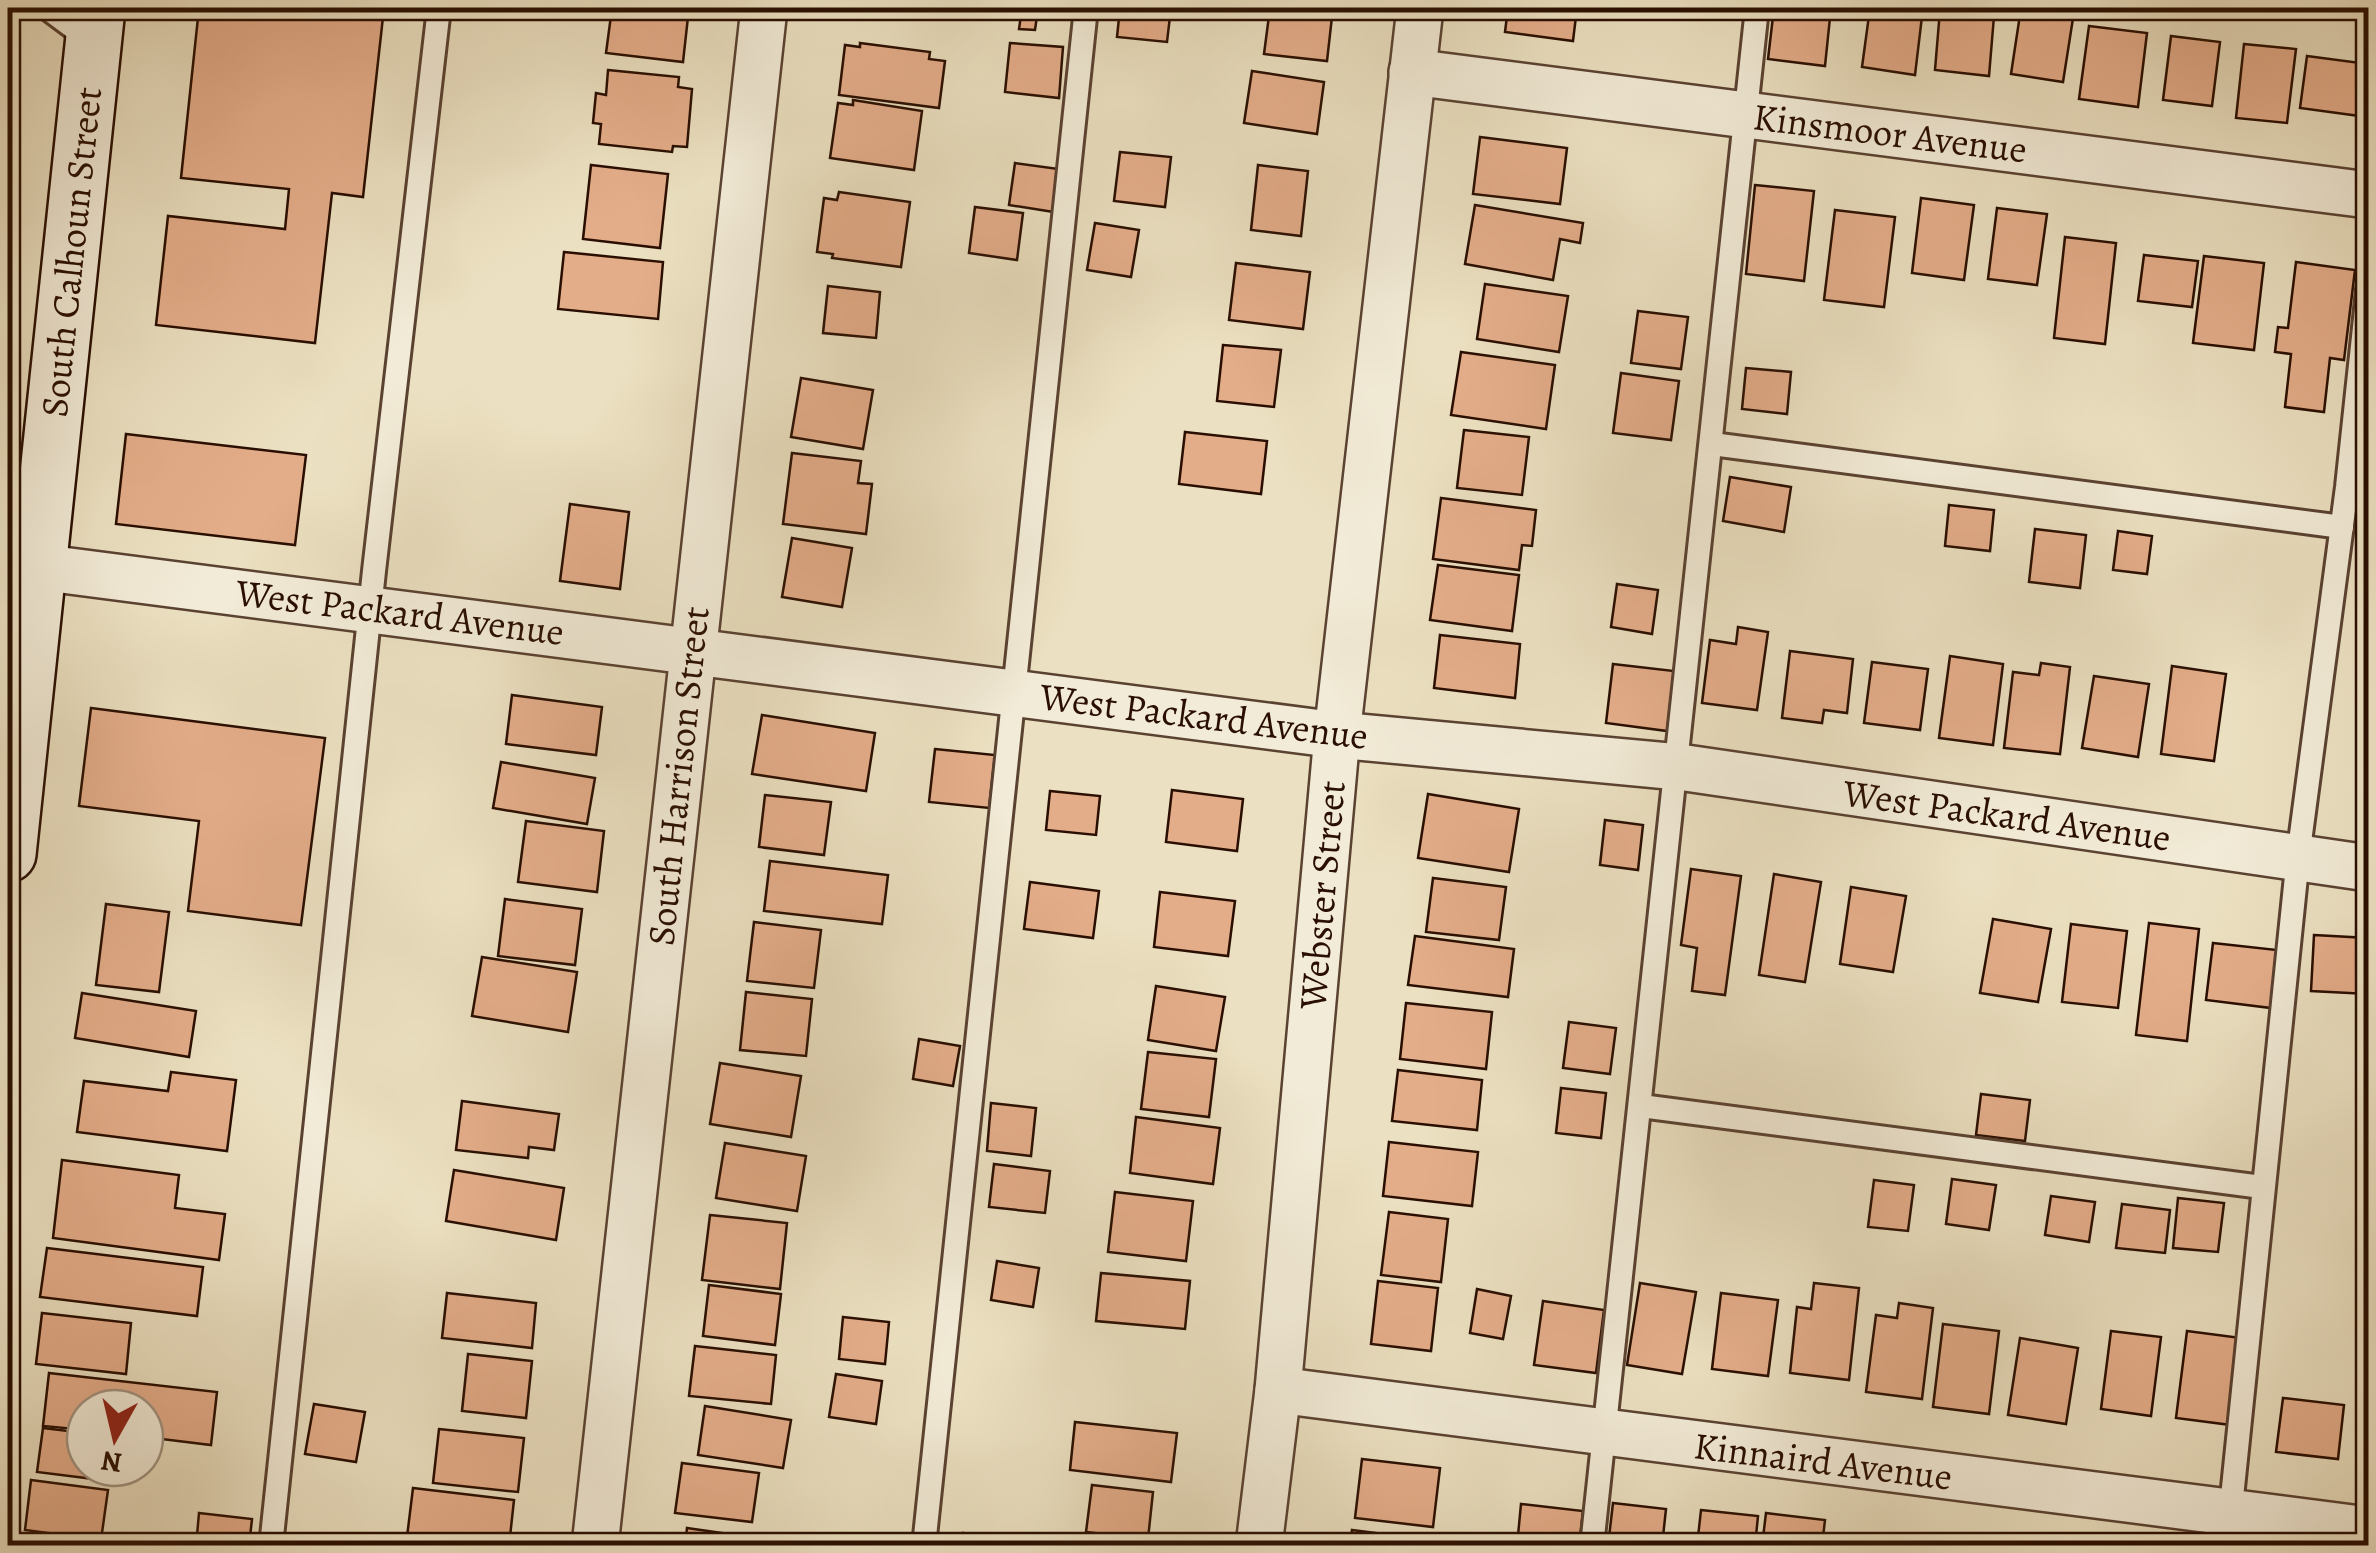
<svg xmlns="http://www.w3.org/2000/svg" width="2376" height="1553" font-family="Alegreya,serif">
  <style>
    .building { fill: #e4ad8a; stroke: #290e01; stroke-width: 2.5 }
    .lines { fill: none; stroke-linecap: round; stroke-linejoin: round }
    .lane-casing { stroke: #5a4231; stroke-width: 28 }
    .street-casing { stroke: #5a4231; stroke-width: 50 }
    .secondary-casing { stroke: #290e01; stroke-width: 60 }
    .lane { stroke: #f2ebd7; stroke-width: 22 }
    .street { stroke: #f2ebd7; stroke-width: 45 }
    .secondary { stroke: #f2ebd7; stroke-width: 55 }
    .labels { text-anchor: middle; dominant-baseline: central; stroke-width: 8; stroke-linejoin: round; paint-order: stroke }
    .street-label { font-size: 38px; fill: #290e01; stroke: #f2ebd7 }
  </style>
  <rect width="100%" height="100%" fill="#ebe0c1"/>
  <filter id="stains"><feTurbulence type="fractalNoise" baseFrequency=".002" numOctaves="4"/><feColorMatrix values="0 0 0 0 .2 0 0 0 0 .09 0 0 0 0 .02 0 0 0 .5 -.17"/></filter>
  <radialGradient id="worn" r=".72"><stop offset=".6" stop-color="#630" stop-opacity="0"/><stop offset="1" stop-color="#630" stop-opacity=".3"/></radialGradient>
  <g class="building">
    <polygon points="199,8 384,8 363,197 332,193 315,343 156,325 168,216 285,229 289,189 181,178"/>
    <polygon points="612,8 689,8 683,62 606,53"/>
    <polygon points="1022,8 1038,9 1035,30 1019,29"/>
    <polygon points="1120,8 1171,8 1167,42 1117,37"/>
    <polygon points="1270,8 1333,8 1327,61 1264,54"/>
    <polygon points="1508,8 1577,8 1573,41 1505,32"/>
    <polygon points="1774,8 1831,8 1825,66 1768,59"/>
    <polygon points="1870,8 1923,8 1915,75 1862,67"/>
    <polygon points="2021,8 2074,12 2063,82 2011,74"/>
    <polygon points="1940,10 1994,16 1989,76 1935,70"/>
    <polygon points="2089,26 2147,33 2138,107 2079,99"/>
    <polygon points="2171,36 2220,42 2212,106 2163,100"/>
    <polygon points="860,43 930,52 929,59 945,61 939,108 839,95 845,45 860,47"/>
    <polygon points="1010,43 1063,47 1059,98 1005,92"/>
    <polygon points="2244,44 2296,49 2287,123 2236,118"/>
    <polygon points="2307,56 2368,64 2367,117 2300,108"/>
    <polygon points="608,70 679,77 678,87 692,89 687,147 673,146 672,152 599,144 601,124 593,123 596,93 606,95"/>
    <polygon points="1252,71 1324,82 1317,134 1244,123"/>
    <polygon points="853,100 922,111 914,170 830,158 838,103 853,105"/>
    <polygon points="8,124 19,126 8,209"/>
    <polygon points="1480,137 1567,148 1560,204 1473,194"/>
    <polygon points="1120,152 1171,157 1165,207 1114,201"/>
    <polygon points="1015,163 1066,170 1060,213 1009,205"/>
    <polygon points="591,165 668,174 660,248 583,239"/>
    <polygon points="1258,165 1308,171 1301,236 1251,230"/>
    <polygon points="1755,185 1814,191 1804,281 1746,274"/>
    <polygon points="839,192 910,202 901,267 832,258 833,254 817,252 824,198 837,200"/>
    <polygon points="1921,198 1974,205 1964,280 1912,273"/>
    <polygon points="1475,205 1583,223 1580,243 1560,239 1553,280 1465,264"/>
    <polygon points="975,207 1023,213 1017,260 969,253"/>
    <polygon points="1997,208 2047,214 2037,285 1988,279"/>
    <polygon points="1835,210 1895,217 1884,307 1824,300"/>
    <polygon points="8,221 17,223 8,312"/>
    <polygon points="1095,223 1139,230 1131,277 1087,270"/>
    <polygon points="2065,237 2116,243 2105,344 2054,338"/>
    <polygon points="564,252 663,262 658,319 558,309"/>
    <polygon points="2144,255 2198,261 2192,307 2138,301"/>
    <polygon points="2204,256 2264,263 2254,350 2193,343"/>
    <polygon points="2296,262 2355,270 2344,360 2330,358 2324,412 2285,407 2291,354 2275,352 2278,327 2288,328"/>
    <polygon points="1236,263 1310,272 1303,329 1229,320"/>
    <polygon points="1485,284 1568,296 1559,352 1477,339"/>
    <polygon points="828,286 880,292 876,338 823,333"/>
    <polygon points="1638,311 1688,317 1681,369 1631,363"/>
    <polygon points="1223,345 1281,350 1274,407 1217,401"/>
    <polygon points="1461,352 1555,365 1546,429 1451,415"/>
    <polygon points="1746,368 1791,372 1787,414 1742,409"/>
    <polygon points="1621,373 1679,381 1671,440 1613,433"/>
    <polygon points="801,378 873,390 863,449 791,437"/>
    <polygon points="1464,430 1529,437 1522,495 1457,488"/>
    <polygon points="1185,432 1267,441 1261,494 1179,484"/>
    <polygon points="126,434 306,455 295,545 116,524"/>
    <polygon points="792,453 861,461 858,483 872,484 866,534 783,524"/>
    <polygon points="1730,477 1791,487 1784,532 1723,521"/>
    <polygon points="1441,498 1536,510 1532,546 1522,545 1519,570 1433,559"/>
    <polygon points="570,504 629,512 620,589 560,581"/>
    <polygon points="1949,505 1994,510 1990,551 1945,546"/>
    <polygon points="2035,529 2086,535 2080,588 2029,582"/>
    <polygon points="2118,531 2152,536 2147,574 2113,570"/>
    <polygon points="792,538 852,548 842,607 782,597"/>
    <polygon points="1438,565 1519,575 1512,631 1430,620"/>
    <polygon points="1617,584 1658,590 1652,634 1611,627"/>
    <polygon points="1738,627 1768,632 1757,710 1702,703 1710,640 1736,644"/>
    <polygon points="1440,635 1520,644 1515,698 1434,688"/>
    <polygon points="1790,651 1853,659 1847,713 1824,710 1822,723 1782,718"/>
    <polygon points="1950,656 2003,664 1993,745 1939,738"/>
    <polygon points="1872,662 1928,669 1920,730 1864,723"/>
    <polygon points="2041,663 2070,667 2060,754 2004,748 2013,672 2039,675"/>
    <polygon points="1613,664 1674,671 1667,731 1606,723"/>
    <polygon points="2172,666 2226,674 2214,761 2161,754"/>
    <polygon points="2094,676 2149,684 2138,757 2082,748"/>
    <polygon points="512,695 602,707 596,755 506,744"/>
    <polygon points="91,708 325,738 301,925 188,911 199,821 79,806"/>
    <polygon points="762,715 875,733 866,791 752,774"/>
    <polygon points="935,749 995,755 989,808 929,802"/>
    <polygon points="501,762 595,778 587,824 493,808"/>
    <polygon points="1172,790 1243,799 1237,851 1166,842"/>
    <polygon points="1050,791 1100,796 1096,835 1046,830"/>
    <polygon points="1428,794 1519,809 1509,872 1418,858"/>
    <polygon points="765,795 831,802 824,855 759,847"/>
    <polygon points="1605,820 1643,825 1638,870 1600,865"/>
    <polygon points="526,821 604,831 597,892 518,882"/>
    <polygon points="770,861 888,875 882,924 764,911"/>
    <polygon points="1691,869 1741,876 1725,995 1692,991 1697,948 1681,945"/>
    <polygon points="1774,874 1821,882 1805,982 1759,975"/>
    <polygon points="1433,878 1506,887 1499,940 1426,932"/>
    <polygon points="1030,882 1099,891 1093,938 1024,929"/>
    <polygon points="1851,887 1906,896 1893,972 1840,964"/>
    <polygon points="1160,892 1235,901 1228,956 1154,947"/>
    <polygon points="505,899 582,909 575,965 498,956"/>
    <polygon points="106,904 169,912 159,992 96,985"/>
    <polygon points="1993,919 2051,929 2038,1002 1980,993"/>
    <polygon points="754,922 821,930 814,988 747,981"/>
    <polygon points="2149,923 2199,929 2187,1041 2136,1035"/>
    <polygon points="2071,924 2127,931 2118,1008 2062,1002"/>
    <polygon points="2314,935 2368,938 2368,994 2311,991"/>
    <polygon points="1415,936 1514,949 1508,997 1408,985"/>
    <polygon points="2213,943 2277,950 2271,1008 2206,1000"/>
    <polygon points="482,957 577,972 568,1032 472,1016"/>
    <polygon points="1156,986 1225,997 1216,1051 1148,1040"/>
    <polygon points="746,992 812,999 806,1056 740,1050"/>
    <polygon points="82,993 196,1011 189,1057 75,1038"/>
    <polygon points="1406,1003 1492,1012 1486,1069 1400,1059"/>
    <polygon points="1569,1022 1616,1028 1610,1074 1563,1068"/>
    <polygon points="919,1039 960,1046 953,1086 913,1079"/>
    <polygon points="1148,1052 1216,1059 1209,1117 1141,1109"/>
    <polygon points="720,1063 801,1076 791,1137 710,1124"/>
    <polygon points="1398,1070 1482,1080 1477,1130 1392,1121"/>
    <polygon points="171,1072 236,1080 227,1151 77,1132 84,1081 168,1091"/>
    <polygon points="1561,1088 1606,1093 1601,1138 1556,1133"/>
    <polygon points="1981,1094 2030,1100 2025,1141 1976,1135"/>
    <polygon points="462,1101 559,1114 554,1150 529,1147 528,1158 456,1150"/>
    <polygon points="991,1103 1036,1108 1031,1156 987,1151"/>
    <polygon points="1136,1117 1220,1128 1213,1184 1130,1173"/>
    <polygon points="1389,1142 1478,1152 1472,1206 1383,1196"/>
    <polygon points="725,1143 806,1156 797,1211 716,1198"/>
    <polygon points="62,1160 179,1175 175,1208 225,1214 219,1260 53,1238"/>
    <polygon points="994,1164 1050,1171 1045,1213 989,1207"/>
    <polygon points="454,1170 564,1188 556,1240 446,1221"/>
    <polygon points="1952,1179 1996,1185 1989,1230 1946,1224"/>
    <polygon points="1874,1180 1914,1185 1908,1231 1868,1227"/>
    <polygon points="1115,1192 1193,1201 1186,1261 1108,1252"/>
    <polygon points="2051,1196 2095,1202 2089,1242 2045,1235"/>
    <polygon points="2178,1198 2224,1203 2218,1252 2173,1248"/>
    <polygon points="2122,1204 2170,1210 2165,1253 2116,1248"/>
    <polygon points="1389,1212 1448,1219 1441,1282 1381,1275"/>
    <polygon points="710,1215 787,1223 780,1289 702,1280"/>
    <polygon points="47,1248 203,1267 197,1316 40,1297"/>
    <polygon points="997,1261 1039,1268 1033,1307 991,1300"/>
    <polygon points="1101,1273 1190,1281 1185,1329 1096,1321"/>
    <polygon points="1378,1281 1438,1288 1431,1351 1371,1344"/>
    <polygon points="1640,1283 1696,1292 1682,1374 1627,1365"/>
    <polygon points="1814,1283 1859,1288 1849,1380 1790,1373 1797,1307 1811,1309"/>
    <polygon points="709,1285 781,1294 775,1345 703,1336"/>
    <polygon points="1477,1289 1511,1296 1503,1339 1470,1333"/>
    <polygon points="447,1293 536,1303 532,1348 442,1338"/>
    <polygon points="1721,1293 1778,1300 1768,1376 1712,1369"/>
    <polygon points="1543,1301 1604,1310 1596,1373 1534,1365"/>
    <polygon points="1899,1303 1933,1308 1922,1399 1866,1392 1876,1315 1897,1318"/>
    <polygon points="42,1313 131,1323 126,1374 36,1364"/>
    <polygon points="843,1317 889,1322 885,1364 839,1359"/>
    <polygon points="1943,1324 1999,1331 1989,1414 1933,1407"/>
    <polygon points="2111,1331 2161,1337 2151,1416 2101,1409"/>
    <polygon points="2187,1331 2241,1338 2231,1425 2176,1418"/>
    <polygon points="2020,1338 2078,1348 2066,1424 2008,1415"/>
    <polygon points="695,1346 776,1355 771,1404 689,1396"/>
    <polygon points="468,1354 532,1361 526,1418 462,1411"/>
    <polygon points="49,1373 217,1392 211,1445 145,1437 145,1408 85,1408 85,1430 43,1426"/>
    <polygon points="836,1374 882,1381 876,1424 829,1417"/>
    <polygon points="2283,1398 2344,1405 2338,1459 2276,1452"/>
    <polygon points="314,1404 365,1412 356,1462 305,1454"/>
    <polygon points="705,1406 791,1420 783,1468 698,1455"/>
    <polygon points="1075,1422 1177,1433 1171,1482 1070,1470"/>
    <polygon points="43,1428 85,1433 85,1468 128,1468 126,1483 37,1472"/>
    <polygon points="439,1429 524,1438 518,1492 433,1483"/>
    <polygon points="1362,1459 1440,1468 1433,1527 1355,1518"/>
    <polygon points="682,1463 759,1473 752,1522 675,1513"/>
    <polygon points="31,1480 108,1490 101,1540 25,1530"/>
    <polygon points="1092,1485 1153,1492 1148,1539 1086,1532"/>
    <polygon points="413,1488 514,1500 509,1546 407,1537"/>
    <polygon points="1613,1503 1666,1509 1662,1546 1608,1546"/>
    <polygon points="1521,1504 1583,1511 1579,1546 1517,1546"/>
    <polygon points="1701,1510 1758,1516 1755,1546 1697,1546"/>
    <polygon points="199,1513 252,1519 249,1546 196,1546"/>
    <polygon points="1766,1513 1825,1520 1822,1546 1762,1546"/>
    <polygon points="687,1528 777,1541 777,1546 685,1546"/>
    <polygon points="1352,1530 1424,1539 1424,1546 1350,1546"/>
    <polygon points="963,1533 1009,1540 1009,1546 961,1546"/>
    <polygon points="35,1536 108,1544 108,1546 34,1546"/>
    <polygon points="1928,1536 1985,1544 1985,1546 1927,1546"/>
    <polygon points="1066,1541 1107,1546 1065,1546"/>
  </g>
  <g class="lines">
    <g class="lane-casing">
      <g id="lane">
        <polyline points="47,8 90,40"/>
        <polyline points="1712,444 2342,527"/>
        <polyline points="1641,1106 2262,1187"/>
        <polyline points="271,1546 374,571 439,8"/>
        <polyline points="924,1546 1086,8"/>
        <polyline points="1592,1546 1757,8"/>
        <polyline points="2227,1546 2298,857 2347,487 2368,290"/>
      </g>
    </g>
    <g class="street-casing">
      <g id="street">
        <polyline points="1412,72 2368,195"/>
        <polyline points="8,563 1337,735 1679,767 2368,868"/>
        <polyline points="1278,1390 2368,1530"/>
        <polyline points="595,1546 764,8"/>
        <polyline points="1259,1546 1278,1390 1337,735 1420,8"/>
      </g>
    </g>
    <g class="secondary-casing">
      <polyline id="secondary" points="8,854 97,8"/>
    </g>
    <use href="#lane" class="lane"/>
    <use href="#street" class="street"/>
    <use href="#secondary" class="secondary"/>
  </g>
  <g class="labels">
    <g class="street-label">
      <text transform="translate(1890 133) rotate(7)">Kinsmoor Avenue</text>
      <text transform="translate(71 252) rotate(-84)">South Calhoun Street</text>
      <text transform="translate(400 612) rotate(7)">West Packard Avenue</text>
      <text transform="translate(1204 716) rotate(7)">West Packard Avenue</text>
      <text transform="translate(678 776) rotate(-84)">South Harrison Street</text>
      <text transform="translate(2007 815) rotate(8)">West Packard Avenue</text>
      <text transform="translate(1322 895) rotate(-85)">Webster Street</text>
      <text transform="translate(1823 1461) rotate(7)">Kinnaird Avenue</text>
    </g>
  </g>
  <rect width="2376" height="1553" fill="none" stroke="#ebe0c1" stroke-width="40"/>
  <rect x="10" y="10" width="2356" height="1533" fill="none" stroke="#290e01" stroke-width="5"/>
  <rect x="20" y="20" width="2336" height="1513" fill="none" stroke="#290e01" stroke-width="2.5"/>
  <g transform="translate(115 1438) rotate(188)"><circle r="48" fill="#f2ebd7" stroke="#a29381" stroke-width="2.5"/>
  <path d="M0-8L18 38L0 25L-18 38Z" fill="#8f2418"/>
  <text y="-15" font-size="28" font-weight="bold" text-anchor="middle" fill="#290e01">N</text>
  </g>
  <rect width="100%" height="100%" filter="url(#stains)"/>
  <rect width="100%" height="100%" fill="url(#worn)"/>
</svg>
